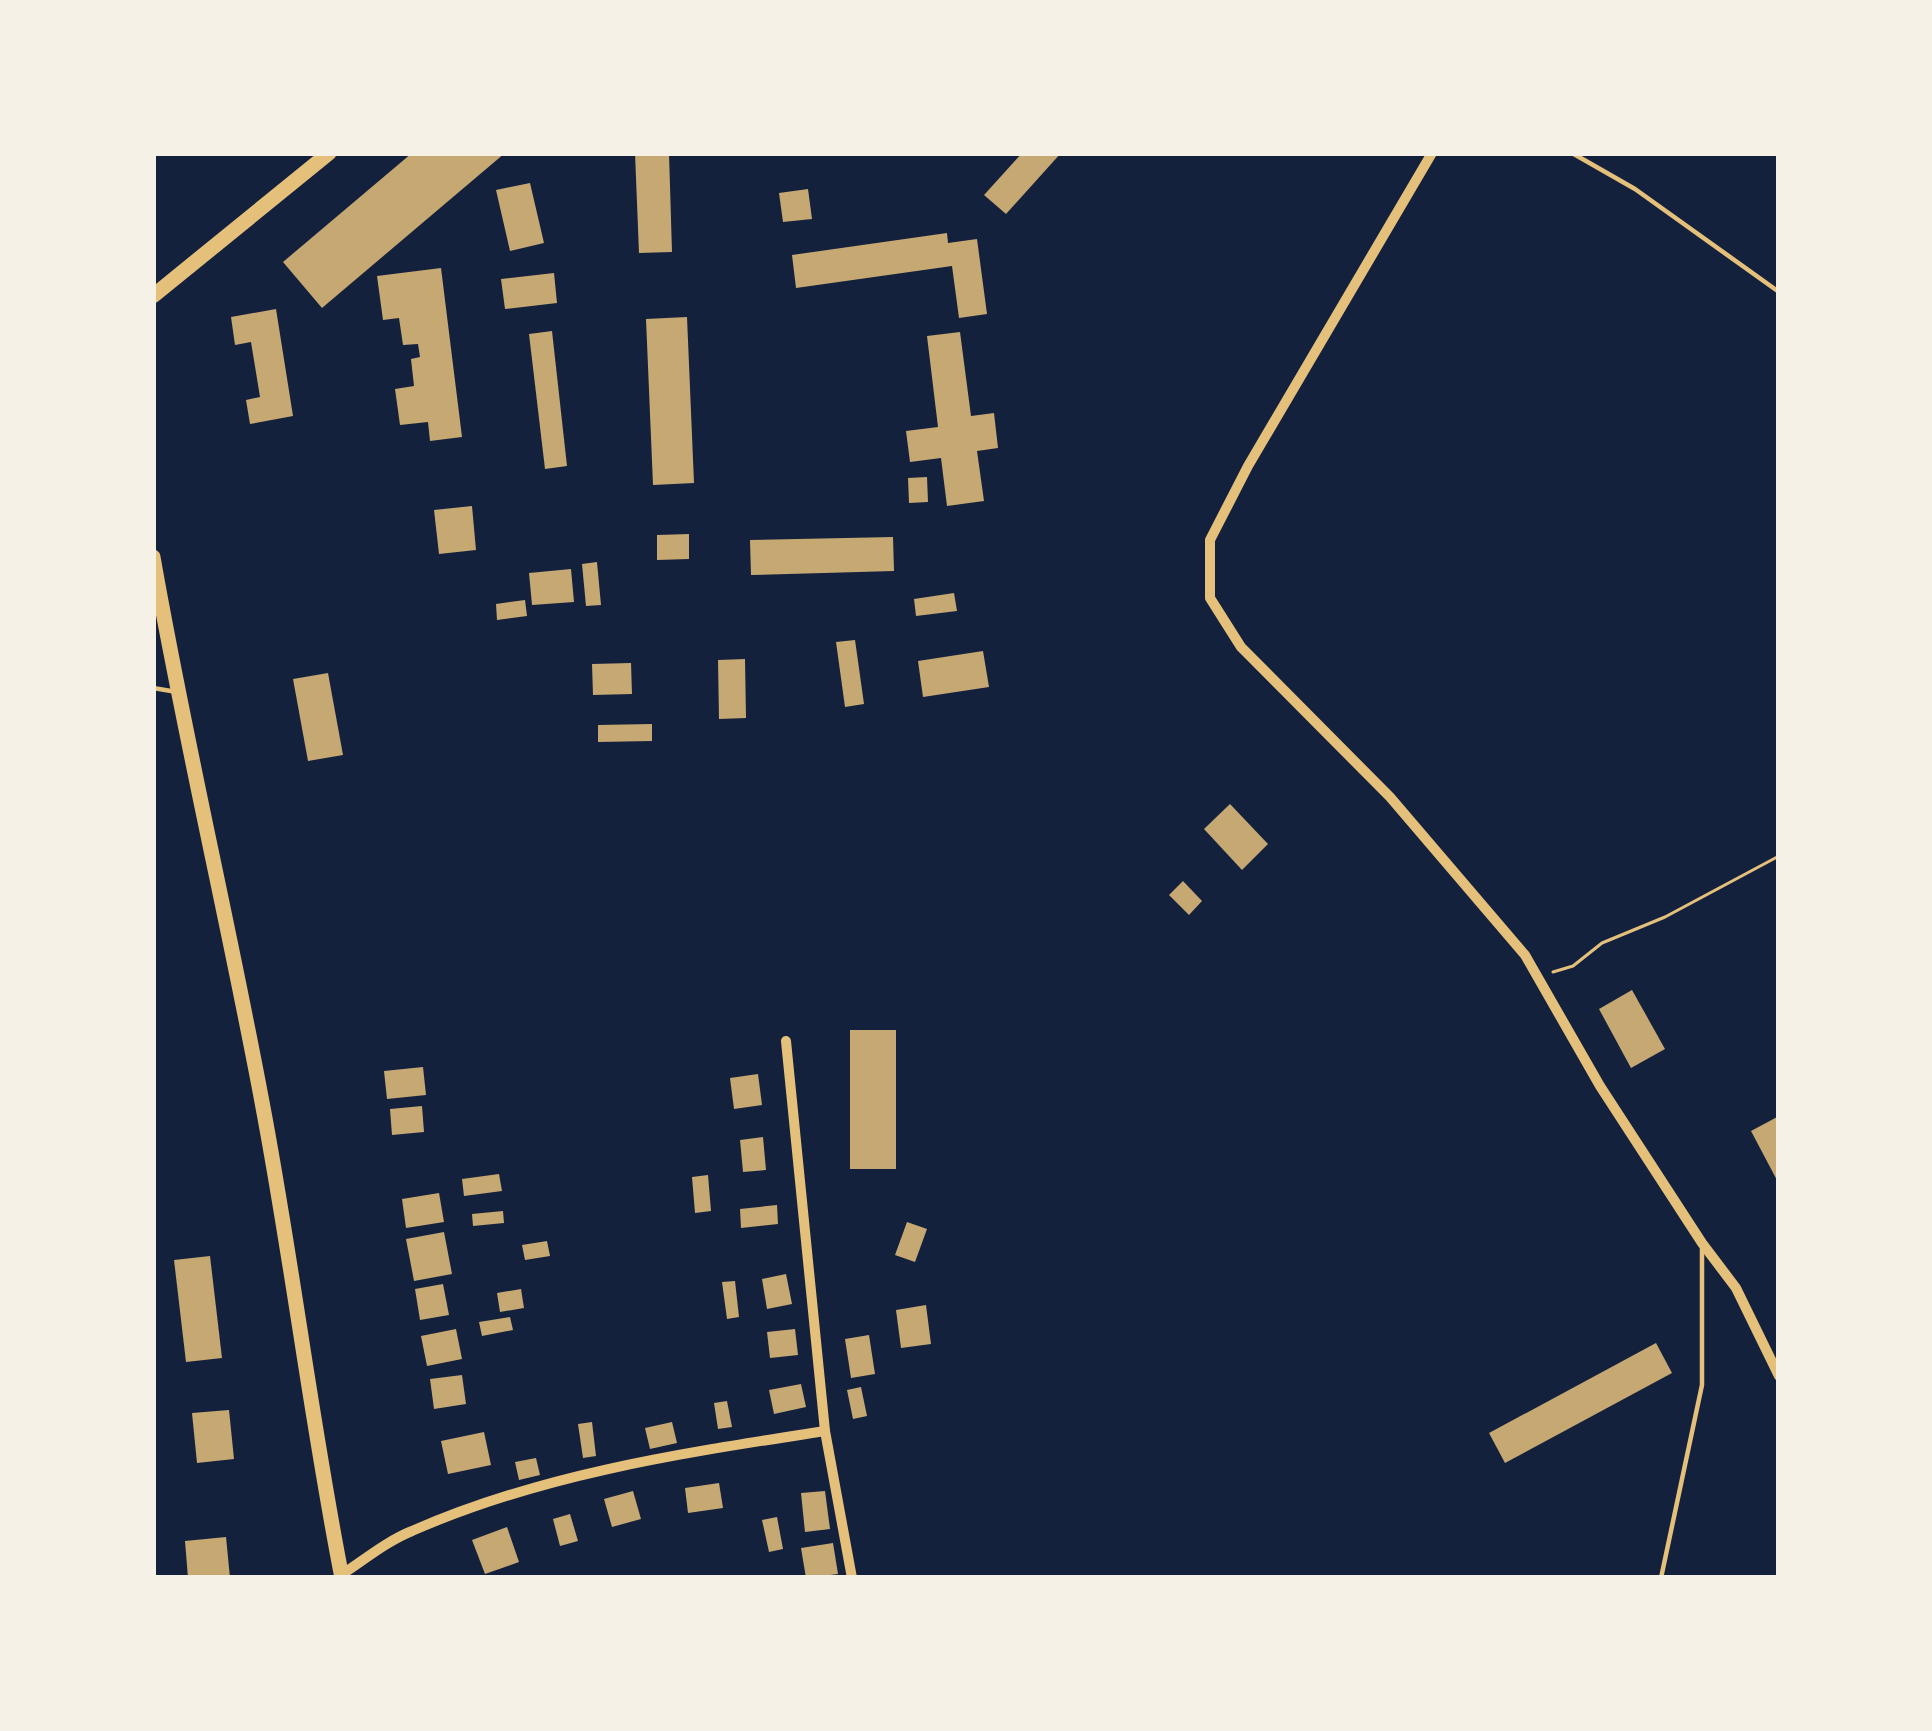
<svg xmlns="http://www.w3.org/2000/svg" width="1932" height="1731" font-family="Ubuntu,sans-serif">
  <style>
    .building { fill: #c6a872 }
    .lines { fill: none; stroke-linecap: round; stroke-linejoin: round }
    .path { stroke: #e5c07b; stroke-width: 3 }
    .service { stroke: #e5c07b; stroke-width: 4.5 }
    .minor { stroke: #e5c07b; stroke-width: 10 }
    .primary { stroke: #e5c07b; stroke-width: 15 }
  </style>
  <rect width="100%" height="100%" fill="#14213d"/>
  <g class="building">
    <polygon points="412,153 505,153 322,308 283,262"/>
    <polygon points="635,153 669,153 672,252 639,253"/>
    <polygon points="1022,153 1061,153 1006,214 984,195"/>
    <polygon points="530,183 544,243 510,251 496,190"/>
    <polygon points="808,189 812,219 783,222 779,193"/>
    <polygon points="947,233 948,243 977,239 987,314 959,318 952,266 796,288 792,255"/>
    <polygon points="441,268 462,437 430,441 428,422 400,425 395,389 414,386 411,359 420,357 418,344 403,345 399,318 383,320 377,276"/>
    <polygon points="554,273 557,303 505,309 501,279"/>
    <polygon points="276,309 293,416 250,424 246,400 260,397 251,342 235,345 231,317"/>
    <polygon points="687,317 694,483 653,485 646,319"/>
    <polygon points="552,331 567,466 545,469 529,334"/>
    <polygon points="960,332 971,416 994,413 998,448 977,451 984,501 947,506 941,458 910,462 906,431 938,427 927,336"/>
    <polygon points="927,477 928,502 909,503 908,478"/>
    <polygon points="472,506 476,550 439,554 434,510"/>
    <polygon points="689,534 689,559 657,560 657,535"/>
    <polygon points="893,537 894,571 751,575 750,540"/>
    <polygon points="597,562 601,605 586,606 582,564"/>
    <polygon points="571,569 574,602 532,605 529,573"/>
    <polygon points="954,593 957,611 916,616 914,599"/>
    <polygon points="525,600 527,616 497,620 496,604"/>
    <polygon points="855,640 864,704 845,707 836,642"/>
    <polygon points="983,651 989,687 923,697 918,661"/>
    <polygon points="745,659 746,718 719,719 718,660"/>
    <polygon points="631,663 632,694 593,695 592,664"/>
    <polygon points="328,673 343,755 308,761 293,679"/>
    <polygon points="652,724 652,741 598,742 598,725"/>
    <polygon points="1230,804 1268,844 1242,870 1204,829"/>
    <polygon points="1183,881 1202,901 1189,915 1169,895"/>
    <polygon points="1632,990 1665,1049 1631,1068 1599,1009"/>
    <rect x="850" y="1030" width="46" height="139"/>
    <polygon points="423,1067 426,1095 387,1099 384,1071"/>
    <polygon points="758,1074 762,1105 734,1109 730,1078"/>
    <polygon points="422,1106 424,1132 392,1135 390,1109"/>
    <polygon points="1779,1116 1779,1184 1751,1131"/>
    <polygon points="763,1137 766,1170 743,1172 740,1140"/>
    <polygon points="499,1174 502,1191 464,1196 462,1179"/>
    <polygon points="708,1175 711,1211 695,1213 692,1177"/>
    <polygon points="439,1193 444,1222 406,1228 402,1199"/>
    <polygon points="777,1205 778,1224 741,1228 740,1209"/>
    <polygon points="503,1211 504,1223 473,1226 472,1214"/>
    <polygon points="907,1222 927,1229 915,1262 895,1255"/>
    <polygon points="444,1232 452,1274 414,1281 406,1239"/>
    <polygon points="547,1241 550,1256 525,1260 522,1245"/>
    <polygon points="210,1256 222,1358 186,1362 174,1260"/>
    <polygon points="786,1274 792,1304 767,1309 762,1279"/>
    <polygon points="735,1281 739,1317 727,1319 722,1282"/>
    <polygon points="443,1284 449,1315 420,1320 415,1289"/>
    <polygon points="521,1289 524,1308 500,1312 497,1293"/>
    <polygon points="926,1305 931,1344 901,1348 896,1310"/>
    <polygon points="510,1317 513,1330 482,1336 479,1322"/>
    <polygon points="456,1329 462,1359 427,1366 421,1336"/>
    <polygon points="795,1329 798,1355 770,1358 767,1332"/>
    <polygon points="869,1335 875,1374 851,1378 845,1339"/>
    <polygon points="1656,1343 1672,1373 1505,1463 1489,1433"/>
    <polygon points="462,1375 466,1404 434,1409 430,1379"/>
    <polygon points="801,1384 806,1407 774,1414 769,1390"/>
    <polygon points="861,1387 867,1416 853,1419 847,1390"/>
    <polygon points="727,1401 732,1427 718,1429 714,1403"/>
    <polygon points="229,1410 234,1459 197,1463 192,1413"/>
    <polygon points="592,1422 596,1456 583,1458 578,1424"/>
    <polygon points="672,1422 677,1443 650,1449 645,1428"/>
    <polygon points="484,1432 491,1465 448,1474 441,1441"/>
    <polygon points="536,1458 540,1475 519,1480 515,1462"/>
    <polygon points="719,1483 723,1508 688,1513 685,1488"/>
    <polygon points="633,1491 641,1519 612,1527 604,1499"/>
    <polygon points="825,1491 830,1529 805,1532 801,1493"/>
    <polygon points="570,1514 578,1541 560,1546 553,1519"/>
    <polygon points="777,1517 783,1549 769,1552 762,1520"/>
    <polygon points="507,1527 519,1562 485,1574 472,1540"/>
    <polygon points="226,1537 230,1578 188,1578 185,1541"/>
    <polygon points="833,1543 838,1574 806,1578 801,1548"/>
  </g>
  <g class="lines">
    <polyline class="path" points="1553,972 1573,966 1602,943 1665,917 1779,856"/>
    <g class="service">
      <polyline points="1572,153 1635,189 1779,292"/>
      <polyline points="153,688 171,691"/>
      <polyline points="1661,1578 1702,1385 1702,1249"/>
    </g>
    <g class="minor">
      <polyline points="1432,153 1248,466 1210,540 1210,598 1241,647 1390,797 1525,955 1600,1086 1702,1243 1736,1288 1779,1376"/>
      <polyline points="786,1041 825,1431 852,1578"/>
      <path d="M341,1575C364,1560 387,1541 412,1531C544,1473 684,1453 825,1431"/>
    </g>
    <g class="primary">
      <polyline points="153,296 329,153"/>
      <path d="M153,557C185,740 228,920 262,1102C292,1260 311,1420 342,1578"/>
    </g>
  </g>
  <rect width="1932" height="1731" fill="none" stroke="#f6f1e7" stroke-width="312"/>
</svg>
